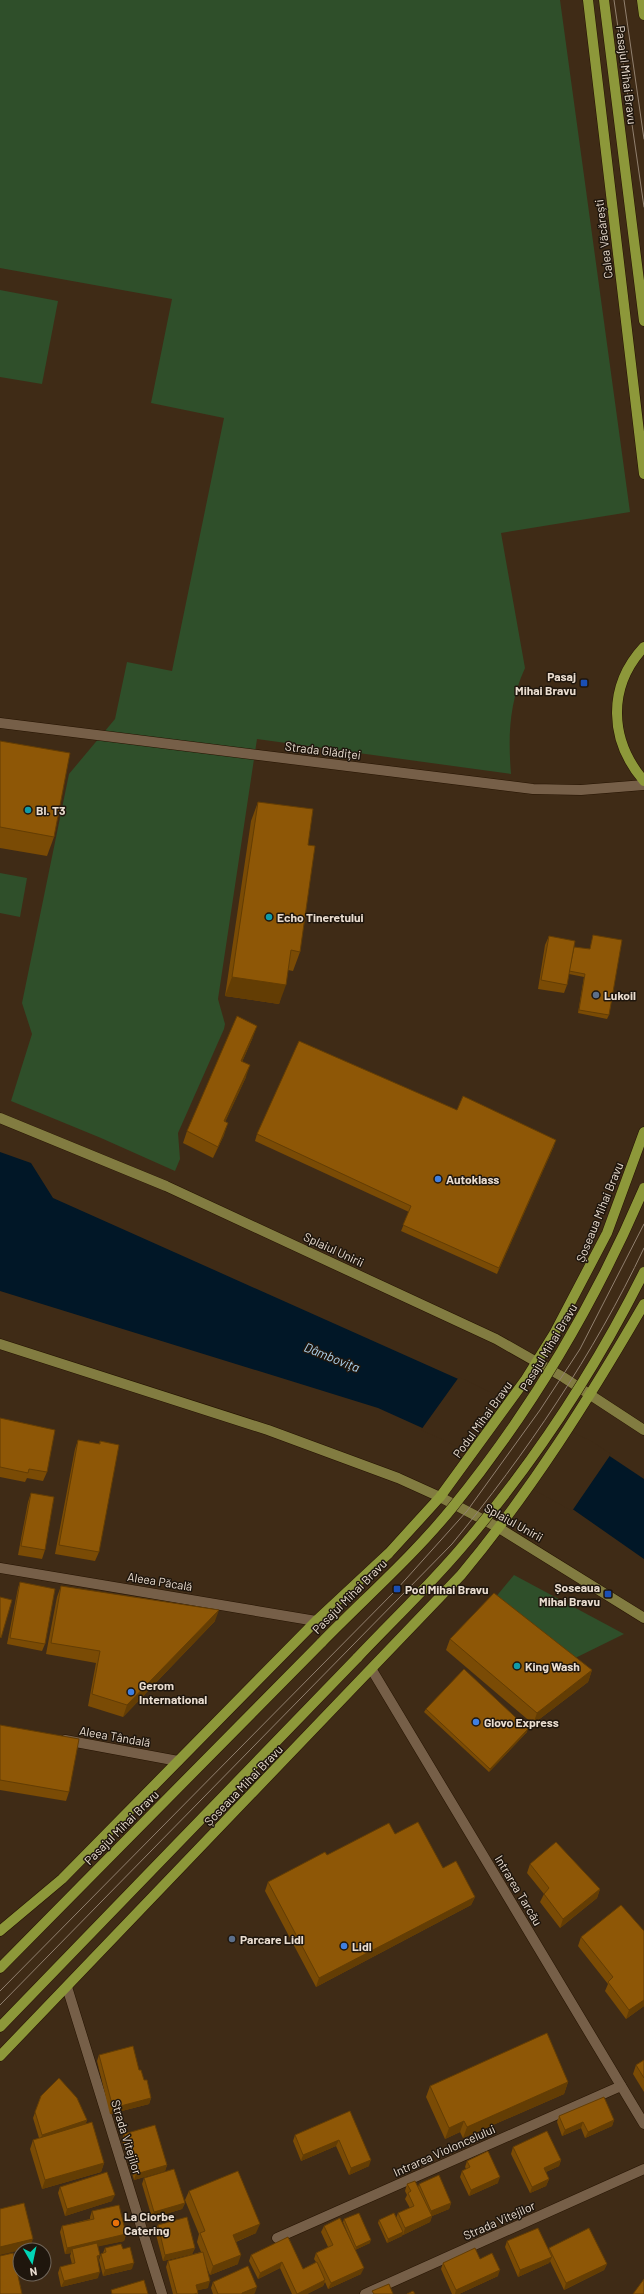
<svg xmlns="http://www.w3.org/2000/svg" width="644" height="2294" font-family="Barlow,sans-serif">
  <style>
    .green { fill: #2f4f2a }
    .water { fill: #011727 }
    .pier { fill: #3f2b16 }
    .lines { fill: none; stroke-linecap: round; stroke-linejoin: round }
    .street-casing { stroke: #251300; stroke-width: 11 }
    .secondary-casing { stroke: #251300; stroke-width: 11 }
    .primary-casing { stroke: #251300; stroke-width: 11 }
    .street { stroke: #765f48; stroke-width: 10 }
    .secondary { stroke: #827c41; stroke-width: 10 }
    .primary { stroke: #8d983a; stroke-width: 10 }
    .tram { stroke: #91806f; stroke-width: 1 }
    .primary-bridge-casing { stroke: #251300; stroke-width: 11; stroke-linecap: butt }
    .primary-bridge { stroke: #8d983a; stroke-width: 10 }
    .wall { fill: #7a4b05 }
    .shaded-wall { fill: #633d04 }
    .building { fill: #8e5706; stroke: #633d04 }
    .transit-dot { fill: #1a4fb4; stroke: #1f160d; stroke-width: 1.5 }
    .culture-dot { fill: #0f9aa8; stroke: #1f160d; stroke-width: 1.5 }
    .service-dot { fill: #5c6f8a; stroke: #1f160d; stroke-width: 1.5 }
    .shop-dot { fill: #3f7fe0; stroke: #1f160d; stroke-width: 1.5 }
    .food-dot { fill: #e8710a; stroke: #1f160d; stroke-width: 1.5 }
    .labels { text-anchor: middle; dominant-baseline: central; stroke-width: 3; stroke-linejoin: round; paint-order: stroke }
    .street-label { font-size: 12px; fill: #eaddd0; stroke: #1f160d }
    .poi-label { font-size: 12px; font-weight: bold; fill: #eaddd0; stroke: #1f160d; text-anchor: start }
    .water-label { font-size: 13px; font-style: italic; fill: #aed4f0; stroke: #1f160d }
  </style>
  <rect width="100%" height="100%" fill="#3f2b16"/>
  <g class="green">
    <path d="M0,0H560L630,512L501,533L525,668C509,703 508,737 511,774L257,739L218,999L225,1024L224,1029L178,1133L180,1159L175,1171L101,1138L11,1101L32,1034L22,1003L69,774L115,719L127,662L172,671L224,418L151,403L172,299L0,268Z"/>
    <polygon points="0,290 58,301 42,384 0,377"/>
    <polygon points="0,873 27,878 20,917 0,913"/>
    <polygon points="514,1575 624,1634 565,1663 490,1604"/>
  </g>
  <polygon class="water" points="0,1152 31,1163 53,1198 474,1386 590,1443 644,1479 644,1559 561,1501 449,1440 378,1408 0,1291"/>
  <polygon class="pier" points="459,1377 591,1441 611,1454 572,1511 448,1442 421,1430"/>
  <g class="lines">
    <g class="street-casing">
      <g id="street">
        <polyline points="0,723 533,789 581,790 644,785"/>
        <polyline points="0,1568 316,1621"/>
        <polyline points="372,1670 644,2124"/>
        <polyline points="65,1740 178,1761"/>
        <polyline points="67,1987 162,2294"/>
        <polyline points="277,2238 621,2086"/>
        <polyline points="365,2294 644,2169"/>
      </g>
    </g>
    <g class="secondary-casing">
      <g id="secondary">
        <polyline points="0,1118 166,1186 496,1339 563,1377 644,1430"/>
        <polyline points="0,1344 268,1430 398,1478 440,1497 499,1528 644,1618"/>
      </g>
    </g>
    <g class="primary-casing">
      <g id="primary">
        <polyline points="588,0 644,474"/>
        <polyline points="604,0 644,321"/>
        <polyline points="642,0 644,15"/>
        <path d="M644,647C607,687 609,740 644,781"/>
        <polyline points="0,1931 62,1879 316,1621 389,1553 440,1497 526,1379 554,1334 607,1233 644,1132"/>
        <polyline points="0,1968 322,1642"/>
        <polyline points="0,2027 358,1657"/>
        <path d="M0,2056L461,1575C531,1491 589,1399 644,1304"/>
      </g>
    </g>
    <use href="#street" class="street"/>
    <use href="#secondary" class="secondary"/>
    <use href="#primary" class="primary"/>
    <g class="tram">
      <polyline points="614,0 644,207"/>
      <polyline points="624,0 644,139"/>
      <polyline points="0,1991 397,1589 467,1511 540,1410 580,1349 644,1224"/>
      <path d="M0,2005L452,1544C526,1454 594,1354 644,1248"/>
    </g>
    <g class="primary-bridge-casing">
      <g id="primary-bridge">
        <path d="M322,1642C365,1598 413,1556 452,1508C531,1411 595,1303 644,1188"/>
        <path d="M358,1657C392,1621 429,1586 462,1547C533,1464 595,1370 644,1272"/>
      </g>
    </g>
    <use href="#primary-bridge" class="primary-bridge"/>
  </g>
  <g class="wall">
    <polygon points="0,741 54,837 47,856 0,848"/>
    <polygon points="258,802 308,845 300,952 293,971 288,970 279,1004 225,996 251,821"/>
    <polygon points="593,935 609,1015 607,1019 578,1013 584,977 569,974 567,985 564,993 538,989 545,945 549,936 574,947 590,949"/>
    <polygon points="253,1037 242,1062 246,1077 225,1122 224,1135 213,1158 183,1143 187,1131"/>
    <polygon points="457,1110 554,1146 497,1274 401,1231 409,1212 255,1141 257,1134"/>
    <polygon points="0,1418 47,1472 43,1481 27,1478 25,1482 0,1477"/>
    <polygon points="78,1440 99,1444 100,1441 99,1552 95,1561 55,1554 75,1449"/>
    <polygon points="31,1493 45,1550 42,1559 18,1555 28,1502"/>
    <polygon points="20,1582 45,1644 42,1651 7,1644 18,1588"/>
    <polygon points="61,1586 215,1621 123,1717 88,1706 96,1663 46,1654 57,1597"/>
    <polygon points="450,1639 592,1670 588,1682 533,1724 446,1650"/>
    <polygon points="426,1709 527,1732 489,1772 424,1712"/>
    <polygon points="0,1725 69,1792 66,1801 0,1790"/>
    <polygon points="395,1834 475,1897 471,1905 316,1987 265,1891 268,1882 327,1855"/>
    <polygon points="530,1864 600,1889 597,1898 560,1928 540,1902 544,1894 527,1873"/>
    <polygon points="644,1931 644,2006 626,2019 605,1991 608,1984 578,1946 581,1937"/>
    <polygon points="99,2055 139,2070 144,2080 151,2098 149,2104 110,2114 97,2061"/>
    <polygon points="644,2060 644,2092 633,2074 636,2065"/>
    <polygon points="568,2082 564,2094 463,2138 460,2132 445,2139 426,2097 430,2086"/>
    <polygon points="41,2096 87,2120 85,2125 104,2163 101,2172 42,2189 30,2149 33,2140 39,2138 33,2118"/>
    <polygon points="350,2111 369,2166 349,2175 336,2146 301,2161 293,2141 295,2135"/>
    <polygon points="559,2116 614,2120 612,2126 585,2138 581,2128 562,2136 557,2122"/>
    <polygon points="124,2134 167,2165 165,2171 134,2180 122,2140"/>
    <polygon points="513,2147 561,2160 559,2166 546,2172 549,2179 546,2186 530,2193 511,2154"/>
    <polygon points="467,2161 498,2183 469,2196 460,2177 462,2171 466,2169 465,2167"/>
    <polygon points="144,2178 185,2203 182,2209 152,2218 142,2184"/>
    <polygon points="407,2184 418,2187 419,2184 451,2203 449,2209 432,2216 430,2222 403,2235 403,2234 402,2236 387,2243 378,2223 379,2220 396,2218 398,2213 410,2208 405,2199 407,2195 405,2191"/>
    <polygon points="60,2187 112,2201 65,2216 58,2193"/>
    <polygon points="189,2191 256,2233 236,2242 238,2264 210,2275 206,2265 208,2288 198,2290 198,2294 173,2294 166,2267 168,2261 201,2252 197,2242 199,2234 185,2200"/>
    <polygon points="92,2211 126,2234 124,2241 98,2246 98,2278 61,2287 58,2273 60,2267 72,2264 70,2256 71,2253 65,2254 60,2232 62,2226 90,2219 90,2217"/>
    <polygon points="344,2219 370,2243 355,2250 361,2274 328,2289 325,2282 323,2286 307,2294 292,2294 280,2268 258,2279 249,2261 251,2255 288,2237 303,2269 316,2262 314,2259 316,2253 328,2247 321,2232 324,2226 353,2246 343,2222"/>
    <polygon points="158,2225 195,2248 192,2254 163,2261 155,2231"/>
    <polygon points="507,2241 549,2250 549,2248 607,2264 604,2270 564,2290 550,2261 549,2263 518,2277 505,2247"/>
    <polygon points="105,2248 123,2249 132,2269 103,2276 99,2260 101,2254 103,2253"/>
    <polygon points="480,2259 498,2276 459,2294 452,2294 441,2269 443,2263"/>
    <polygon points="213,2282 255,2293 253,2294 213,2294 211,2288"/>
  </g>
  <g class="shaded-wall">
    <polygon points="232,977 286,985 279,1004 225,996"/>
    <polygon points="257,1026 253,1037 237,1073 241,1061"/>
    <polygon points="250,1065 246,1077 220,1133 224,1121"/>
    <polygon points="228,1123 224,1135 213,1158 218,1147"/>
    <polygon points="556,1140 554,1146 497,1274 499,1268"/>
    <polygon points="219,1610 215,1621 123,1717 127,1705"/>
    <polygon points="592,1670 588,1682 533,1724 537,1713"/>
    <polygon points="528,1729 527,1732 489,1772 490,1769"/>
    <polygon points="600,1889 597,1898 560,1928 563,1919"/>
    <polygon points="475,1897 471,1905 316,1987 319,1978"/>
    <polygon points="644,2000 644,2006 626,2019 629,2010"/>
    <polygon points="568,2082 564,2094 463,2138 467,2127"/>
    <polygon points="151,2098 149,2104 110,2114 113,2108"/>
    <polygon points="87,2120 85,2126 40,2141 42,2135"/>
    <polygon points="614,2120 612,2126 585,2138 588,2132"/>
    <polygon points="464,2121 460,2132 445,2139 449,2128"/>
    <polygon points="583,2122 581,2128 562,2136 565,2130"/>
    <polygon points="339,2140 336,2146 301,2161 303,2155"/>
    <polygon points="371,2160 369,2166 349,2175 351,2168"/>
    <polygon points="561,2160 559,2166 541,2174 544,2168"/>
    <polygon points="104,2163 101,2172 42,2189 45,2180"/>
    <polygon points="167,2165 165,2171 134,2180 136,2174"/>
    <polygon points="500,2177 498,2183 469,2196 471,2190"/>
    <polygon points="549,2179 546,2186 530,2193 532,2187"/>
    <polygon points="115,2195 112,2201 65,2216 67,2209"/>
    <polygon points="185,2203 182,2209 152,2218 154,2212"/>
    <polygon points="451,2203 449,2209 432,2216 430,2222 403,2235 405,2228 429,2217 431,2211"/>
    <polygon points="260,2224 256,2233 230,2244 233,2235"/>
    <polygon points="403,2232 402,2236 387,2243 388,2239"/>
    <polygon points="126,2234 124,2241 73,2252 72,2249 71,2253 65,2254 67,2248"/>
    <polygon points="33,2239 30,2248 0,2255 0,2247"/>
    <polygon points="371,2240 370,2243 355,2250 356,2247"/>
    <polygon points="195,2248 192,2254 163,2261 165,2255"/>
    <polygon points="100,2255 98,2262 97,2256"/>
    <polygon points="241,2255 238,2264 210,2275 213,2266"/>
    <polygon points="552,2257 549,2263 518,2277 520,2270"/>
    <polygon points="282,2262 280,2268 258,2279 260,2273"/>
    <polygon points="134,2263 132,2269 103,2276 105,2270"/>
    <polygon points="607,2264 604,2270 564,2290 566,2283"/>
    <polygon points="364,2268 361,2274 328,2289 331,2283"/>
    <polygon points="500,2270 498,2276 459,2294 455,2294 456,2290"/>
    <polygon points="100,2272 98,2278 61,2287 64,2281"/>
    <polygon points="325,2280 323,2286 307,2294 297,2294"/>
    <polygon points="210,2281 208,2288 194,2291 196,2285"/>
    <polygon points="257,2287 255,2293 253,2294 242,2294 242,2293"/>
  </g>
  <g class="building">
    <polygon points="0,741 70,753 54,837 0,827"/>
    <polygon points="258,802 313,809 308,845 315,846 300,952 291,950 286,985 232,977"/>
    <polygon points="593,935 622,940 609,1015 579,1010 585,974 569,971 574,947 590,949"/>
    <polygon points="549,936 575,941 567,985 541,980"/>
    <polygon points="237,1016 257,1026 241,1061 250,1065 224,1121 228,1123 218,1147 187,1131"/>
    <polygon points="299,1041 457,1110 463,1096 556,1140 499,1268 403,1225 411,1206 257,1134"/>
    <polygon points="0,1418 55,1430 47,1472 29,1469 28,1473 0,1467"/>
    <polygon points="78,1440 100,1444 100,1441 119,1445 99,1552 59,1545"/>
    <polygon points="31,1493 54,1497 45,1550 21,1546"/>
    <polygon points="20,1582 55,1589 45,1644 10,1638"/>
    <polygon points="61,1586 219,1610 127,1705 92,1694 100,1651 51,1643"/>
    <polygon points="494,1593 592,1670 537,1713 450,1639"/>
    <polygon points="0,1597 12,1600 1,1638 0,1637"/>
    <polygon points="464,1669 528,1729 490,1769 426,1709"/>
    <polygon points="0,1725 79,1739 69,1792 0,1780"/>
    <polygon points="418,1822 443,1868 456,1861 475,1897 319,1978 268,1882 325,1852 327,1855 389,1823 395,1834"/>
    <polygon points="556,1842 600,1889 563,1919 544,1894 549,1888 530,1864"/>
    <polygon points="621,1905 644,1931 644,2000 629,2010 608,1982 613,1977 581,1937"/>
    <polygon points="547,2033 568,2082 467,2127 464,2121 449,2128 430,2086"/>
    <polygon points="133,2046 139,2070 141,2070 144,2080 147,2080 151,2098 113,2108 99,2055"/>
    <polygon points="644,2060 644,2078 636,2065"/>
    <polygon points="59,2078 77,2098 87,2120 42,2135 35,2112 41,2096"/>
    <polygon points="604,2097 614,2120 588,2132 583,2122 565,2130 559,2116"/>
    <polygon points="350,2111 371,2160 351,2168 339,2140 303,2155 295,2135"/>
    <polygon points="92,2122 104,2163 45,2180 33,2140"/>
    <polygon points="155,2125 167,2165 136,2174 124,2134"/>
    <polygon points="547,2131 561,2160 544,2168 549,2179 532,2187 513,2147"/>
    <polygon points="488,2151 500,2177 471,2190 462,2171 470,2167 467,2161"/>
    <polygon points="174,2169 185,2203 154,2212 144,2178"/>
    <polygon points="238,2171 260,2224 233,2235 241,2255 213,2266 200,2233 205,2231 189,2191"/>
    <polygon points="107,2172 115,2195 67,2209 60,2187"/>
    <polygon points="439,2175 451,2203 431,2211 419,2184"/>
    <polygon points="415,2181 432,2216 405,2228 398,2213 414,2206 408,2193 411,2191 407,2184"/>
    <polygon points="24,2203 33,2239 0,2247 0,2209"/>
    <polygon points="119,2205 126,2234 67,2248 62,2226 94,2219 92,2211"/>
    <polygon points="359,2213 371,2240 356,2247 344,2219"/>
    <polygon points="394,2213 403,2232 388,2239 379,2220"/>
    <polygon points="187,2217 195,2248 165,2255 158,2225"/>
    <polygon points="340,2218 364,2268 331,2283 316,2253 333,2245 324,2226"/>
    <polygon points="538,2228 552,2257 520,2270 507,2241"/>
    <polygon points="589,2228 607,2264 566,2283 549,2248"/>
    <polygon points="288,2237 303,2269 317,2262 325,2280 297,2294 282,2262 260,2273 251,2255"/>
    <polygon points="97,2243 100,2255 97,2256 100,2272 64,2281 60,2267 75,2263 72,2249"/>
    <polygon points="121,2244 123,2249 130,2247 134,2263 105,2270 101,2254 106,2252 105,2248"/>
    <polygon points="475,2248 480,2259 492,2253 500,2270 456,2290 443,2263"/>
    <polygon points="203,2252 210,2281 196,2285 198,2293 194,2294 177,2294 168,2261"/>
    <polygon points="13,2253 22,2294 0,2294 0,2256"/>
    <polygon points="248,2266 257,2287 242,2293 242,2294 218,2294 213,2282"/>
    <polygon points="644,2279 644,2294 633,2294"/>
    <polygon points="144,2280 148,2294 112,2294 111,2290"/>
    <polygon points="389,2284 393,2294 374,2294 372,2291"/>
    <polygon points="413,2291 415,2294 407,2294"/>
  </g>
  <g class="transit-dot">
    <rect x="580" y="679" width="8" height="8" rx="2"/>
    <rect x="393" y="1585" width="8" height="8" rx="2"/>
    <rect x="604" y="1590" width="8" height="8" rx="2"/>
  </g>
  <g class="culture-dot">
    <circle cx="28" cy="810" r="4"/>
    <circle cx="269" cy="917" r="4"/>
    <circle cx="517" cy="1666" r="4"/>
  </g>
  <g class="service-dot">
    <circle cx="596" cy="995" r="4"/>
    <circle cx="232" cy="1939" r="4"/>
  </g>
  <g class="shop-dot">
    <circle cx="438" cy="1179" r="4"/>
    <circle cx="131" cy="1692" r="4"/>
    <circle cx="476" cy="1722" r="4"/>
    <circle cx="344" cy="1946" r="4"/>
  </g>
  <circle class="food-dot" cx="116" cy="2223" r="4"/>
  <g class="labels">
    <g class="street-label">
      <text transform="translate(627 75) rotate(83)">Pasajul Mihai Bravu</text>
      <text transform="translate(603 239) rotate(-97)">Calea Văcărești</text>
      <text transform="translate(323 750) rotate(7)">Strada Glădiței</text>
      <text transform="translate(599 1212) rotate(-68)">Șoseaua Mihai Bravu</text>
      <text transform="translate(334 1249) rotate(25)">Splaiul Unirii</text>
      <text transform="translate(548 1347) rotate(-59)">Pasajul Mihai Bravu</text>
      <text transform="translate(482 1419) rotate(-54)">Podul Mihai Bravu</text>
      <text transform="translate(514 1522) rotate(29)">Splaiul Unirii</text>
      <text transform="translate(160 1581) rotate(9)">Aleea Păcală</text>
      <text transform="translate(349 1596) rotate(-45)">Pasajul Mihai Bravu</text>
      <text transform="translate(115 1736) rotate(10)">Aleea Tândală</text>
      <text transform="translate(243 1785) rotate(-46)">Șoseaua Mihai Bravu</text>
      <text transform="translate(121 1827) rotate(-45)">Pasajul Mihai Bravu</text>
      <text transform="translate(519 1890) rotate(59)">Intrarea Tarcău</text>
      <text transform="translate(127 2137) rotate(73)">Strada Vitejilor</text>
      <text transform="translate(444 2150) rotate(-24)">Intrarea Violoncelului</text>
      <text transform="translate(499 2220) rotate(-24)">Strada Vitejilor</text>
    </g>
    <g class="poi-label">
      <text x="576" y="676" text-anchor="end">Pasaj<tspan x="576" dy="14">Mihai Bravu</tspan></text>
      <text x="36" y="810">Bl. T3</text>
      <text x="277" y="917">Echo Tineretului</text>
      <text x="604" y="995">Lukoil</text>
      <text x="446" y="1179">Autoklass</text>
      <text x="600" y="1587" text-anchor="end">Șoseaua<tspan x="600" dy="14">Mihai Bravu</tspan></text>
      <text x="405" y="1589">Pod Mihai Bravu</text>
      <text x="525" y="1666">King Wash</text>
      <text x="139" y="1685">Gerom<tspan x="139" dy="14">International</tspan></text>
      <text x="484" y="1722">Glovo Express</text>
      <text x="240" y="1939">Parcare Lidl</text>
      <text x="352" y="1946">Lidl</text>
      <text x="124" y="2216">La Ciorbe<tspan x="124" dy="14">Catering</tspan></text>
    </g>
    <g class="water-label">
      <text transform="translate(332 1357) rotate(22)">Dâmbovița</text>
    </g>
  </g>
  <g transform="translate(32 2262) rotate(171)"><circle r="19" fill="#1f160d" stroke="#70665b"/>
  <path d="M0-3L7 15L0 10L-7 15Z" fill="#02d5b6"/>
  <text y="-6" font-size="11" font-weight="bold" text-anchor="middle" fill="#eaddd0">N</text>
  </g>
</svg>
